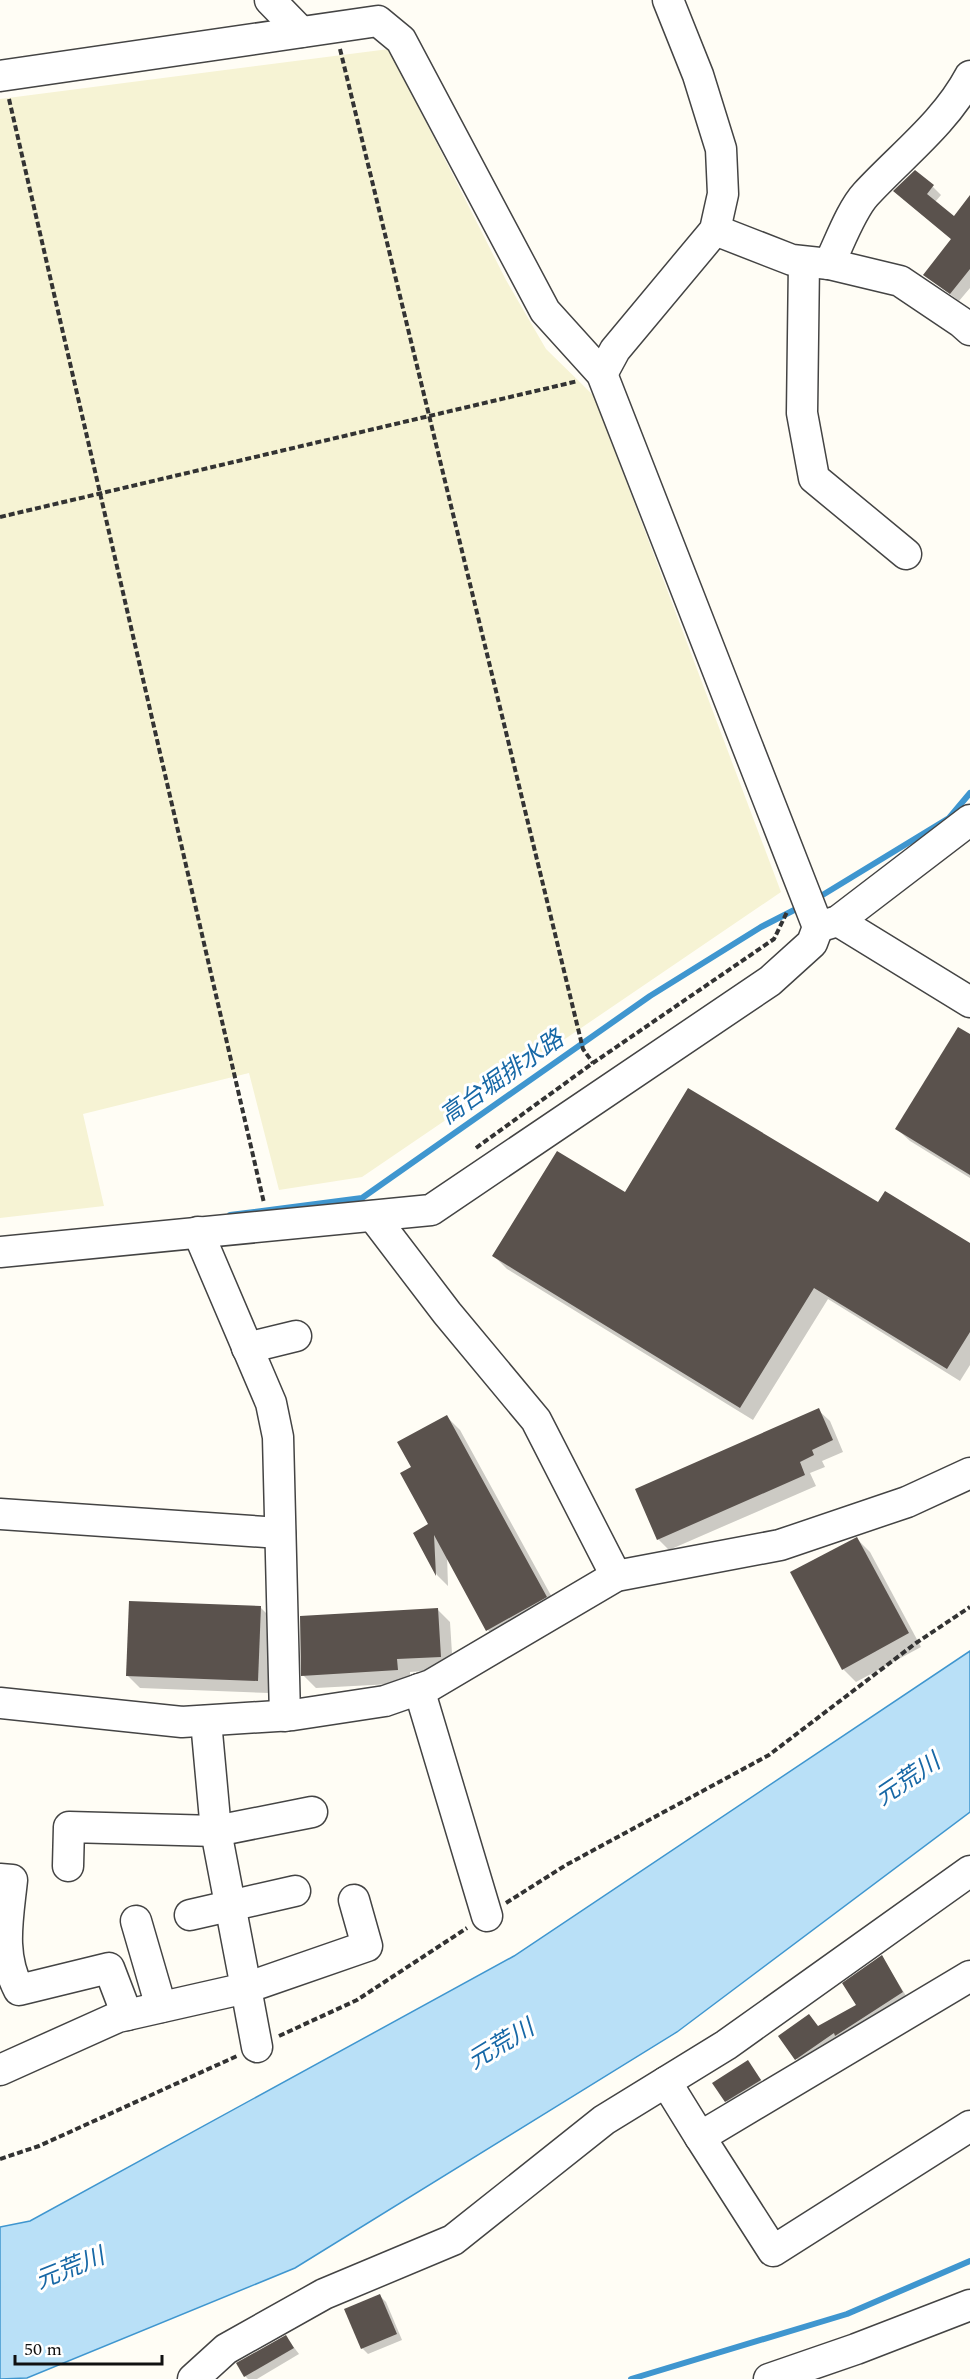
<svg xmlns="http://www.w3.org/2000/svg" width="970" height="2379" font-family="Spectral,'Noto Sans JP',serif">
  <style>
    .farmland { fill: #f6f3d4 }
    .water { fill: #b9e0f7; stroke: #3f96cf; stroke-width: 1.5 }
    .shadow { fill: #0003 }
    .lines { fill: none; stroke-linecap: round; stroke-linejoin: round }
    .stream { stroke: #3f96cf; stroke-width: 6 }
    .building { fill: #5a524d }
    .minor-casing { stroke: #444; stroke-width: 33 }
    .path { stroke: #333; stroke-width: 4; stroke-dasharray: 6 3; stroke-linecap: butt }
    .minor { stroke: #fff; stroke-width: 30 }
    .labels { text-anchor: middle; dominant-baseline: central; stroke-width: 6; stroke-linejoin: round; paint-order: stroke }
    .water-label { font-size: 24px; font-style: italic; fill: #1768a6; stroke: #fff }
  </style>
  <rect width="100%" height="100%" fill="#fffdf5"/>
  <polygon class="farmland" points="389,49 506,280 546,349 594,396 781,892 362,1177 279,1190 249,1073 83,1114 104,1206 0,1218 0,99"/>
  <polygon class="water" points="970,1651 970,1812 677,2032 295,2268 27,2378 0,2379 0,2227 30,2221 514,1956"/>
  <g class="shadow">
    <polygon points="933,187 941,195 935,202 954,218 970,197 970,288 959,301 925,275 952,240 903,199"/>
    <polygon points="970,1036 970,1178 910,1141 897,1129"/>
    <polygon points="878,1204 970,1245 970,1365 960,1381 828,1299 753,1420 507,1269 494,1256"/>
    <polygon points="818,1410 830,1421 843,1452 822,1461 825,1467 810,1473 816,1486 669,1550 658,1539"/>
    <polygon points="447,1417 460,1430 559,1610 500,1643 488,1630 447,1555 448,1586 437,1575 415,1534 431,1525 413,1467"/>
    <polygon points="857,1539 870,1552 921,1647 856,1682 843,1669"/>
    <polygon points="260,1607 273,1620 270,1693 140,1688 127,1675"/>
    <polygon points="437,1609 450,1622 453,1669 410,1672 410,1683 316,1688 303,1675"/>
    <polygon points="882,1957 908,1999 802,2065 780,2037 819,2028 858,2006"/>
    <polygon points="748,2062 766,2087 732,2107 726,2101"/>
    <polygon points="379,2295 386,2302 402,2340 368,2354 362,2348"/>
    <polygon points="286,2337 299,2354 257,2379 248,2379 245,2376"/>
  </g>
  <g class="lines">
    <g class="stream">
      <polyline points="816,899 949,818 970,793"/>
      <polyline points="230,1215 362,1198 650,996 761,927 802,906"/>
      <polyline points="631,2379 847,2314 970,2261"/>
    </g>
  </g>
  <g class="building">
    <polygon points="915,170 934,185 927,194 954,216 970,195 970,269 950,294 923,275 951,239 893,191"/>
    <polygon points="958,1027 970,1034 970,1175 895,1129"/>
    <polygon points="688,1088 878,1202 885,1191 970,1243 970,1332 947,1369 814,1288 740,1408 492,1256 557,1151 625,1192"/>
    <polygon points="819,1408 833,1440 812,1450 814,1455 800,1462 805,1475 657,1540 635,1489"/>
    <polygon points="447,1415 547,1597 486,1631 434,1535 436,1576 413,1533 428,1524 400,1473 411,1467 397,1442"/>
    <polygon points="857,1537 909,1633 842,1670 790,1572"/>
    <polygon points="129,1601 261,1606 258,1681 126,1676"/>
    <polygon points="438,1608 441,1657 397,1659 398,1670 301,1676 300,1616"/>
    <polygon points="882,1955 903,1992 835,2036 834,2033 795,2060 778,2036 809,2014 818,2026 856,2005 842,1983"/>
    <polygon points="748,2060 761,2080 725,2102 712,2083"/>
    <polygon points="380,2294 397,2334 361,2349 344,2309"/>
    <polygon points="286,2335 294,2348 244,2377 236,2363"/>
  </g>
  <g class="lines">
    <g class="minor-casing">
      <g id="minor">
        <polyline points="270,0 301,32"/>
        <polyline points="0,76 378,21 401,40 545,311 602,374 818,927 812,943 770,981 431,1210 0,1252"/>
        <polyline points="715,230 792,260 829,264 900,281 961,322 970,330"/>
        <polyline points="804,262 802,413 814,478 906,554"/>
        <path d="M829,264C839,244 851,210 866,194C901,156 945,123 970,76"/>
        <polyline points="602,374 615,350 715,230 723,194 721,149 698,75 668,0"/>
        <polyline points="838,921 970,1002"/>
        <polyline points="818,927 838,921 970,820"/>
        <polyline points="373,1216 447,1313 536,1420 616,1576"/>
        <polyline points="198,1232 271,1403 278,1437 285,1716"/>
        <polyline points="247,1348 296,1336"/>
        <polyline points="0,1514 280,1533"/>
        <polyline points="419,1689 487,1916"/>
        <polyline points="0,1703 182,1722 293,1715 385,1701 431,1685 616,1576 780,1545 907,1502 970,1473"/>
        <polyline points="68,1866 69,1827 216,1831 312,1812"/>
        <path d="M0,1879L12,1880C8,1919 0,1954 19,1990L109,1968L127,2015"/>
        <polyline points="190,1915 295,1891"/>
        <polyline points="136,1921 161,2007"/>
        <polyline points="257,2047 246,1988 367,1946 354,1900"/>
        <polyline points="0,2070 118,2017 246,1988 216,1831 206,1721"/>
        <polyline points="666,2082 700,2137 970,1976"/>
        <polyline points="700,2137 773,2251 970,2126"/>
        <polyline points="193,2379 226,2349 324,2294 453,2240 604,2120 726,2045 970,1871"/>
        <polyline points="769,2379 856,2349 970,2305"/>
      </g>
    </g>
    <g class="path">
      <polyline points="340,49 583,1049 593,1063"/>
      <polyline points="9,99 264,1203"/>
      <polyline points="0,517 578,381"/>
      <polyline points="476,1148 593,1063 774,939 787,912"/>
      <polyline points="506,1903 566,1865 769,1755 916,1643 970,1607"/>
      <polyline points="279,2036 357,2000 467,1928"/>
      <polyline points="0,2159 39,2146 237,2056"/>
    </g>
    <use href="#minor" class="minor"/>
  </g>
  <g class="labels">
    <g class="water-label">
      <text transform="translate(502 1078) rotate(-35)">高台堀排水路</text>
      <text transform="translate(908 1780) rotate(-34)">元荒川</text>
      <text transform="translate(501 2045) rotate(-31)">元荒川</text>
      <text transform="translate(70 2269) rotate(-22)">元荒川</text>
    </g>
  </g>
  <path d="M15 2355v9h147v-9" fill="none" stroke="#111111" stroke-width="3"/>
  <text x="24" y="2355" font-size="18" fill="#111111" stroke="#ffffff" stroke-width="4.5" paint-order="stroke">50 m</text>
</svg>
